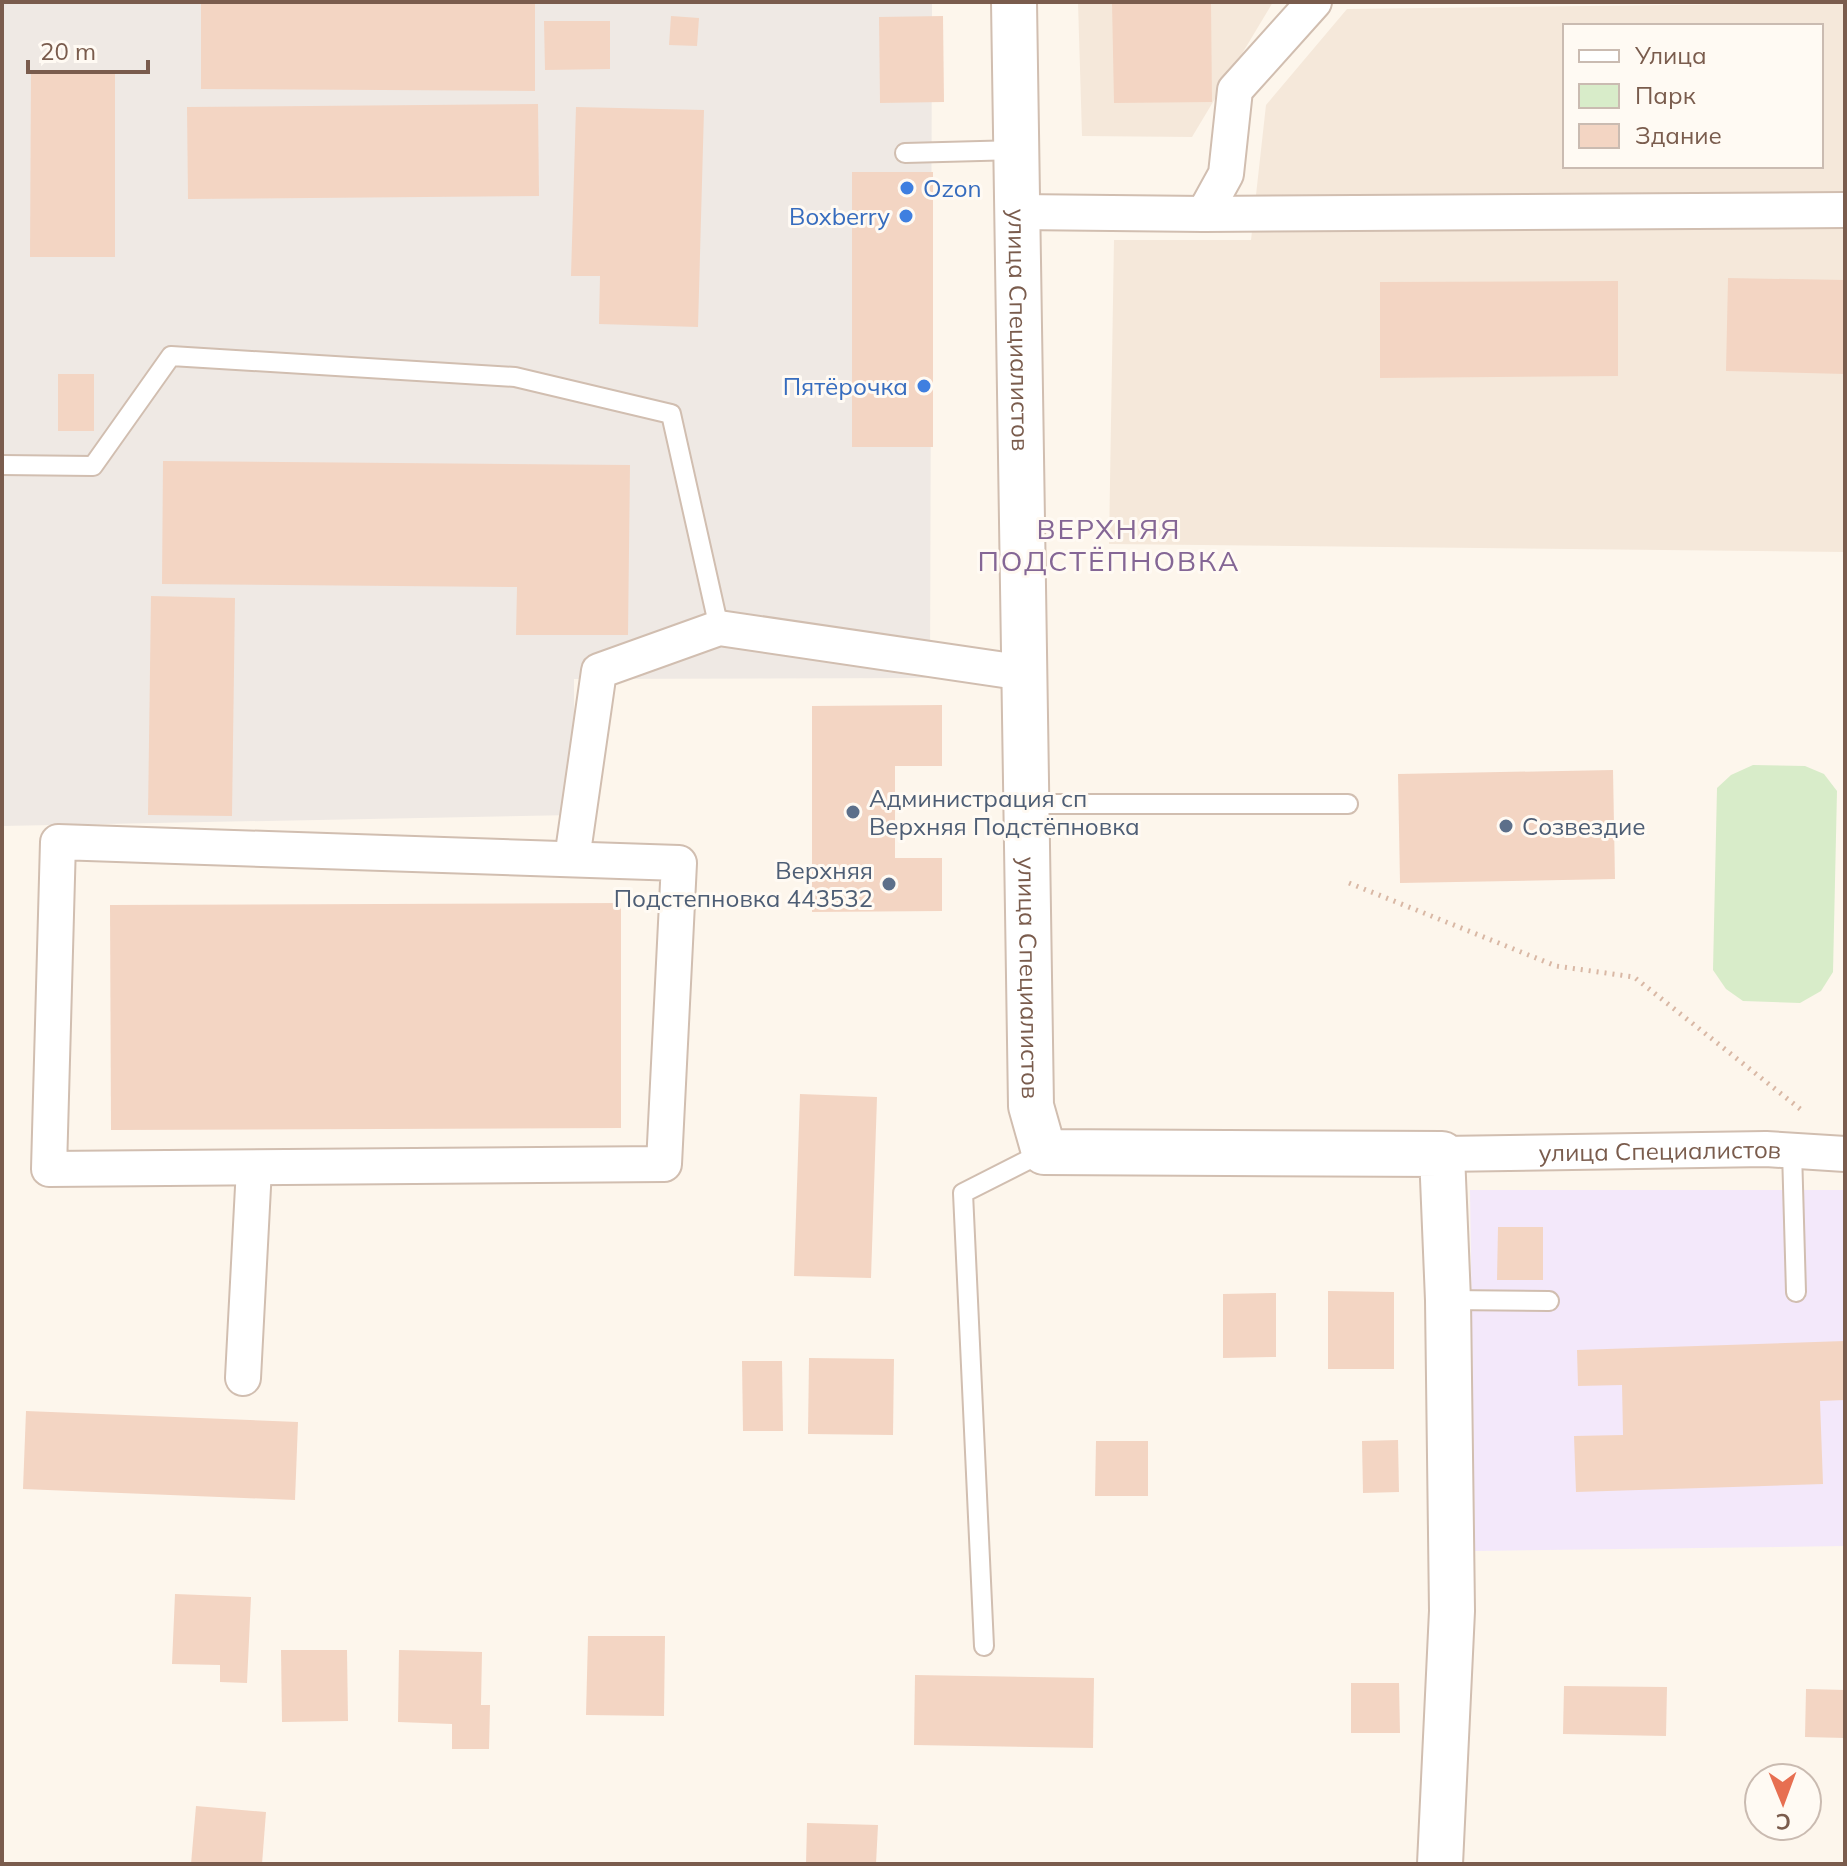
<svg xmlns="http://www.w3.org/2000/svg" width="1847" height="1866" font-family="Mulish,sans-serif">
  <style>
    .residential { fill: #f5e8da; fill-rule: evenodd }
    .industrial { fill: #efe9e4 }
    .education { fill: #f3e8fa }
    .green { fill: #d8ecc9 }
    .building { fill: #f3d5c3 }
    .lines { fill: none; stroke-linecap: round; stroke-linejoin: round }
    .service-casing { stroke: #d1beb0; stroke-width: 22 }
    .minor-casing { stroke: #d1beb0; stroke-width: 38 }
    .tertiary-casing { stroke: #d1beb0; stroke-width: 48 }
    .path { stroke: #d9b8a5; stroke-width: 5; stroke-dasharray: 2 6; stroke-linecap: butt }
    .service { stroke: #fff; stroke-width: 18 }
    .minor { stroke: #fff; stroke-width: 34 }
    .tertiary { stroke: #fff; stroke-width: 44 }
    .shop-dot { fill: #3f7fe0; stroke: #fffaf3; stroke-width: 3 }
    .service-dot { fill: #5c6f8a; stroke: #fffaf3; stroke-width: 3 }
    .labels { text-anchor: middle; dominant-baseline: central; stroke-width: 6; stroke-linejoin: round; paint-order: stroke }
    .shop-label { font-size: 24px; fill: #366cbe; stroke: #fffaf3; text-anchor: end }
    .street-label { font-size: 24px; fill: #7a5c4d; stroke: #fffaf3 }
    .service-label { font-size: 24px; fill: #4e5e75; stroke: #fffaf3; text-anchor: start }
    .quarter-label { font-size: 28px; letter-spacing: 2px; fill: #846695; stroke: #fffaf3 }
  </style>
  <rect width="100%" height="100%" fill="#fdf6ec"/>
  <g class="residential">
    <polygon points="1078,2 1273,2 1192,137 1082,136"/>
    <path d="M1845,3V552L1109,544L1114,240H1251L1266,105L1347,9ZM1565,26H1821V166H1565Z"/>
  </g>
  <polygon class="industrial" points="2,2 932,2 930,678 574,679 574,815 2,826"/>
  <polygon class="education" points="1470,1190 1845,1190 1845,1546 1475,1551"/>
  <polygon class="green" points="1753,765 1805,766 1824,774 1837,791 1833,972 1821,991 1800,1003 1743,1001 1726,989 1713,970 1717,788 1731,775"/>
  <g class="building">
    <polygon points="201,2 535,2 535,91 201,89"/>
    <polygon points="1112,2 1211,2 1212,102 1114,103"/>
    <polygon points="671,16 699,18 697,46 669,45"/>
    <polygon points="943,16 944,102 880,103 879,17"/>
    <polygon points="544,21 610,21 610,69 545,70"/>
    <polygon points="31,73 115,73 115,257 30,257"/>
    <polygon points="538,104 539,196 188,199 187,107"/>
    <polygon points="576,107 704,110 698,327 599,324 600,276 571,276"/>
    <rect x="852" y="172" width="81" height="275"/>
    <polygon points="1728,278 1845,280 1845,374 1726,371"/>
    <polygon points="1618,281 1618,376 1380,378 1380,282"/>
    <rect x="58" y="374" width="36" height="57"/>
    <polygon points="163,461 630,465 628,635 516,635 517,587 162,584"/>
    <polygon points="151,596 235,598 232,816 148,815"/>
    <polygon points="942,705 942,766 895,766 895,858 942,858 942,911 812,912 812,706"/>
    <polygon points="1613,770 1615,879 1400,883 1398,774"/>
    <polygon points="621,903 621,1128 111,1130 110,905"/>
    <polygon points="800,1094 877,1097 871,1278 794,1276"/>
    <polygon points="1498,1227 1543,1227 1543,1280 1497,1280"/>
    <polygon points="1328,1291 1394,1292 1394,1369 1328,1369"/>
    <polygon points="1276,1293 1276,1357 1223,1358 1223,1294"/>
    <polygon points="1845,1341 1845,1400 1820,1401 1823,1484 1576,1492 1574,1436 1623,1435 1622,1385 1578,1386 1577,1350"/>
    <polygon points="809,1358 894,1359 893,1435 808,1434"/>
    <polygon points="742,1361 782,1361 783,1431 743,1431"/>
    <polygon points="26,1411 298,1422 295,1500 23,1489"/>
    <polygon points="1398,1440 1399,1492 1363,1493 1362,1441"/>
    <polygon points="1096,1441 1148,1441 1148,1496 1095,1496"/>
    <polygon points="175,1594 251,1597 247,1683 220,1682 220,1665 172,1664"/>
    <polygon points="588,1636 665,1636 664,1716 586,1715"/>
    <polygon points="281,1650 347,1650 348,1721 282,1722"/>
    <polygon points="399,1650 482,1652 481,1705 490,1705 489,1749 452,1749 452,1724 398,1722"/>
    <polygon points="915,1675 1094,1678 1093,1748 914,1745"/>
    <polygon points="1351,1683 1399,1683 1400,1733 1351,1733"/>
    <polygon points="1564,1686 1667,1687 1666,1736 1563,1734"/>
    <polygon points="1806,1689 1845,1690 1845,1738 1805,1737"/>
    <polygon points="196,1806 266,1812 262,1864 191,1864"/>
    <polygon points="807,1823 878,1825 876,1864 806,1864"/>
  </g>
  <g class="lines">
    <g class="service-casing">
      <g id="service">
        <polyline points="905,153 1018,150"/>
        <polyline points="2,465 93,466 171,356 515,377 671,414 719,628"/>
        <polyline points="1027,804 1348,804"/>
        <polyline points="1792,1151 1796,1292"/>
        <polyline points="1448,1300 1549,1301"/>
        <polyline points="984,1646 963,1193 1044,1152"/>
      </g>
    </g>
    <g class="minor-casing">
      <g id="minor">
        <polyline points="1019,212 1204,214 1226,174 1235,90 1314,2"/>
        <polyline points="1204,214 1845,210"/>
        <polygon points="58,842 679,863 664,1164 49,1169"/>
        <polyline points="572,859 599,671 719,628 1025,673"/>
        <path id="s1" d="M1442,1154L1766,1149L1845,1154"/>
        <polyline points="243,1378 254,1168"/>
      </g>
    </g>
    <g class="tertiary-casing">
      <g id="tertiary">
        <path id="s2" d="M1014,2L1031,1106L1044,1152L1442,1154L1448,1300L1452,1611L1440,1864"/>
      </g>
    </g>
    <polyline class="path" points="1349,883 1556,966 1634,977 1804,1112"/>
    <use href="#service" class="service"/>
    <use href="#minor" class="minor"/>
    <use href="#tertiary" class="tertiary"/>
  </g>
  <g class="shop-dot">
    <circle cx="907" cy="188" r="8"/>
    <circle cx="906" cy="216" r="8"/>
    <circle cx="924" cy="386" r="8"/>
  </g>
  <g class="service-dot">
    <circle cx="853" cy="812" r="8"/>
    <circle cx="1506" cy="826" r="8"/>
    <circle cx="889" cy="884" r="8"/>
  </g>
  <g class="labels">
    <g class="shop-label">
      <text x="923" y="188" text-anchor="start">Ozon</text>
      <text x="890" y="216">Boxberry</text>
      <text x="908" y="386">Пятёрочка</text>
    </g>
    <g class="street-label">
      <text stroke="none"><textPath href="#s2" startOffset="328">улица Специалистов</textPath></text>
      <text stroke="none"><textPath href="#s2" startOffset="976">улица Специалистов</textPath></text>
      <text stroke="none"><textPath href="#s1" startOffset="218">улица Специалистов</textPath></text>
    </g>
    <g class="service-label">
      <text x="869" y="798">Администрация сп<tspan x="869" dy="28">Верхняя Подстёпновка</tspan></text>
      <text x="1522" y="826">Созвездие</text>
      <text x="873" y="870" text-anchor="end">Верхняя<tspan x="873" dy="28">Подстепновка 443532</tspan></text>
    </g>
    <g class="quarter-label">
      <text x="1109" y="528">ВЕРХНЯЯ<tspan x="1109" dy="32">ПОДСТЁПНОВКА</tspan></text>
    </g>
  </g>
  <rect width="1847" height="1866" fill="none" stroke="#7a5c4d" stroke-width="8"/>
  <rect x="1563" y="24" width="260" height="144" fill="#fffaf3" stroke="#cabbb1" stroke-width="2"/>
  <rect x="1579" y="50" width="40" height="12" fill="#ffffff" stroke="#cabbb1" stroke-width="2"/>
  <text x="1635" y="64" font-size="24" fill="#7a5c4d">Улица</text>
  <rect x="1579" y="84" width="40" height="24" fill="#d8ecc9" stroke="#cabbb1" stroke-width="2"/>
  <text x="1635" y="104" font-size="24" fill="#7a5c4d">Парк</text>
  <rect x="1579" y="124" width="40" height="24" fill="#f3d5c3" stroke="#cabbb1" stroke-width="2"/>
  <text x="1635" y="144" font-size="24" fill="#7a5c4d">Здание</text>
  <g transform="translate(1783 1802) rotate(179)"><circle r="38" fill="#fffaf3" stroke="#cabbb1" stroke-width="2"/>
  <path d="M0-6L14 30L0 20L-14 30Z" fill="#e76f51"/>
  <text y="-12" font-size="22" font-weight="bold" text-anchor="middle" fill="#7a5c4d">С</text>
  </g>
  <path d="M28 60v12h120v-12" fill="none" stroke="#7a5c4d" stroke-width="4"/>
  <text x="40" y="60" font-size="24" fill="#7a5c4d" stroke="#fffaf3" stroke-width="6" paint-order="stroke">20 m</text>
</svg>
